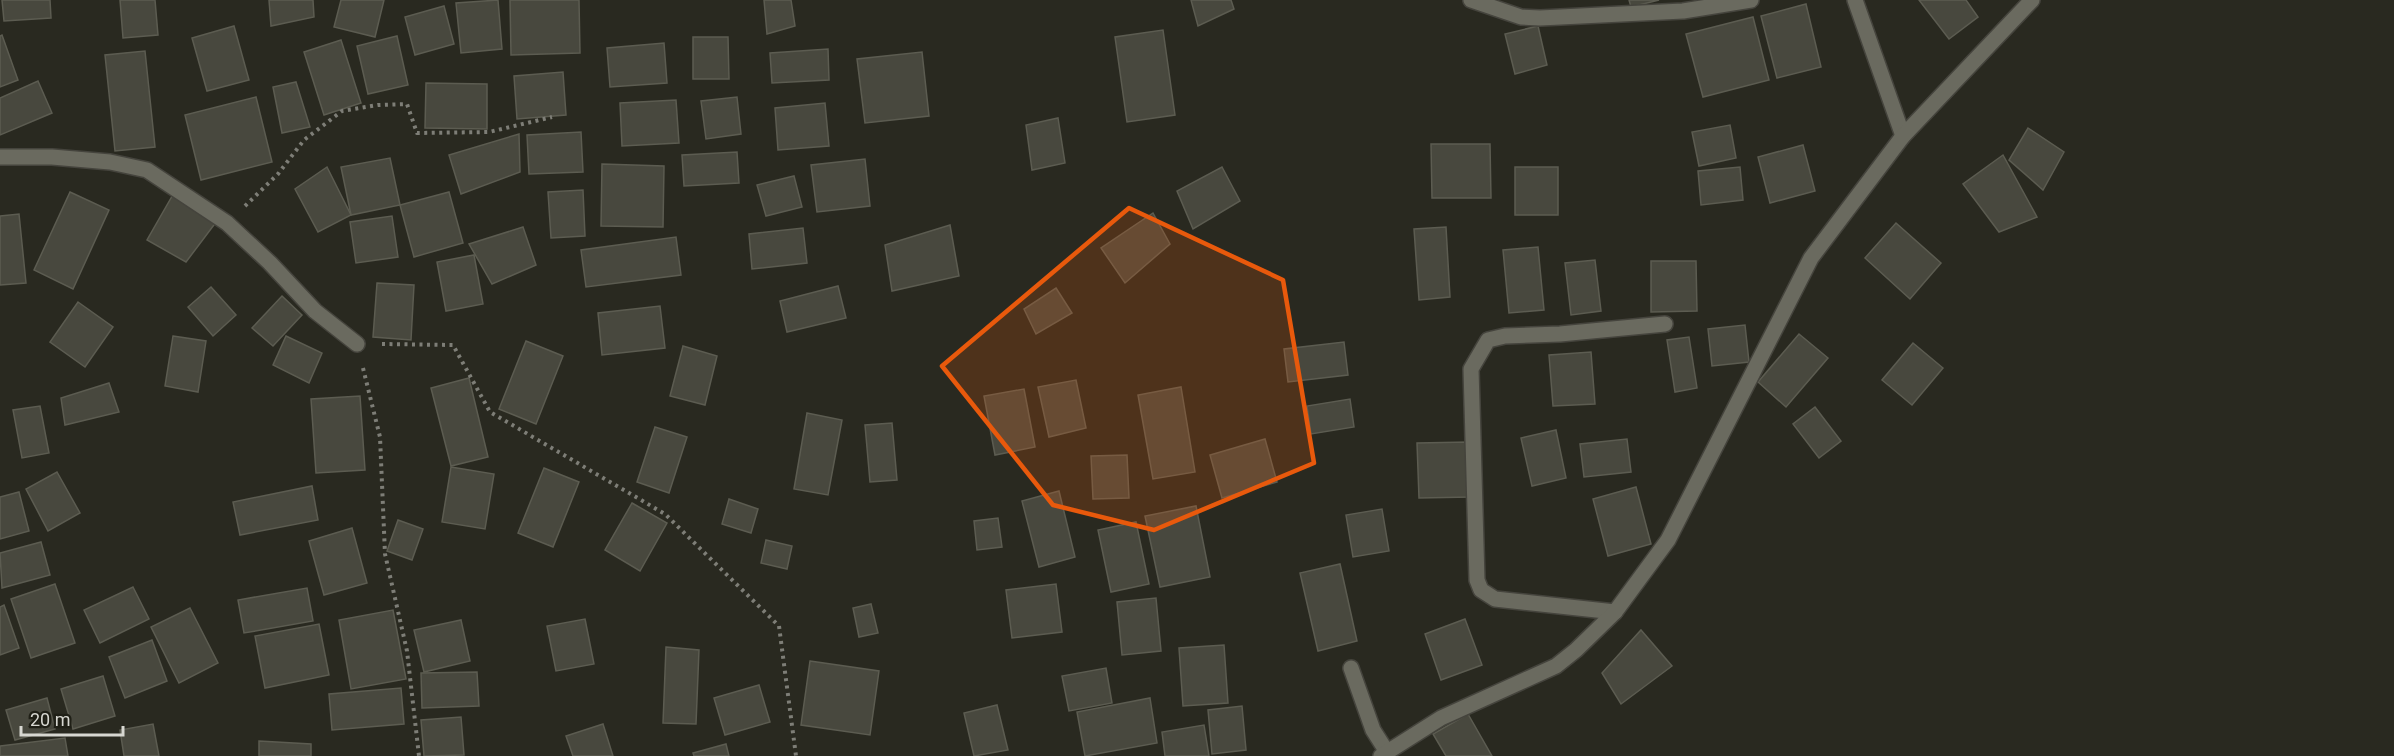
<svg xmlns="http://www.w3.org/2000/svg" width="2394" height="756" font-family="Roboto,sans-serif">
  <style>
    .building { fill: #48483e; stroke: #5c5c51; stroke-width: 1.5 }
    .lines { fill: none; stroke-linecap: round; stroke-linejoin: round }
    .minor-casing { stroke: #45443d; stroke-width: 18 }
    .path { stroke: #7e7e77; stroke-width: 4; stroke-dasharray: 3 4.5; stroke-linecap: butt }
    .minor { stroke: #6a6a5f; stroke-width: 15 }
    .marked { fill: #e8590c; fill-opacity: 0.2; stroke: #e8590c; stroke-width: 4.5; stroke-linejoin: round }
  </style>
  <rect width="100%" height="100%" fill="#292920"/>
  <g class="building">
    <polygon points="2,0 50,0 51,18 4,21"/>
    <polygon points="120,0 155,0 158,35 123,38"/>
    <polygon points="269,0 313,0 314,17 271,26"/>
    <polygon points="341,0 384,0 375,37 334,27"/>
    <polygon points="498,0 502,49 461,53 456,3"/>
    <polygon points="510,0 579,0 580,53 511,55"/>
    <polygon points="764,0 791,0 795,26 767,34"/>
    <polygon points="1191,0 1231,0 1234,9 1198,26"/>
    <polygon points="1629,0 1659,0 1631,7"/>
    <polygon points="1919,0 1966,0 1978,17 1949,39"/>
    <polygon points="1806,4 1821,67 1777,78 1761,16"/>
    <polygon points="444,6 454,44 415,55 405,17"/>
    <polygon points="1753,17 1769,80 1703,97 1686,34"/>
    <polygon points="234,26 249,80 207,91 192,38"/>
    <polygon points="1538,26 1547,65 1515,74 1505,34"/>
    <polygon points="1163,30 1175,115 1127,122 1115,37"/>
    <polygon points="2,35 18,80 0,87 0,36"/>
    <polygon points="397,36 408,85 368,94 357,46"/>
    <polygon points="693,37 728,37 729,79 693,79"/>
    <polygon points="341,40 361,103 324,115 304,52"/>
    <polygon points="664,43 667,83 610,87 607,48"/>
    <polygon points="828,49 829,80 772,83 770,53"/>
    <polygon points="145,51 155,147 115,151 105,55"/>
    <polygon points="922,52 929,116 865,123 857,59"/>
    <polygon points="563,72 566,115 517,119 514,76"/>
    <polygon points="38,81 52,113 0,135 0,98"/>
    <polygon points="296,82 310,127 282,133 273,87"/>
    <polygon points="426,83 487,84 487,129 425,128"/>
    <polygon points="256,97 272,162 201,180 185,115"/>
    <polygon points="737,97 741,134 706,139 701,101"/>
    <polygon points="676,100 679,143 622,146 620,103"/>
    <polygon points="825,103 829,146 778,150 775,108"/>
    <polygon points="1058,118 1065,163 1032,170 1026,125"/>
    <polygon points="1730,125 1736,158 1699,166 1692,132"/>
    <polygon points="2028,128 2064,152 2043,190 2009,160"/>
    <polygon points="581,132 583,172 529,174 527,135"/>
    <polygon points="519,134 520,172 461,194 449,155"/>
    <polygon points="1431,144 1490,144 1491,198 1432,198"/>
    <polygon points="1803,145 1815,191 1770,203 1758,157"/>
    <polygon points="737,152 739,183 684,186 682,155"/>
    <polygon points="2003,155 2037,217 1999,232 1963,184"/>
    <polygon points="390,158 400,205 351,215 341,167"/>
    <polygon points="865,159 870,206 817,212 811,165"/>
    <polygon points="602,164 664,166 663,227 601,226"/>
    <polygon points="327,167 351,215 318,232 295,189"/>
    <polygon points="1222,167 1240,201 1193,229 1177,191"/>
    <rect x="1515" y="167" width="43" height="48"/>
    <polygon points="1740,167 1743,200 1701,205 1698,171"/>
    <polygon points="794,176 802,207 766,216 757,185"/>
    <polygon points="583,190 585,236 551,238 548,192"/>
    <polygon points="175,191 217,221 186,262 147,240"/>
    <polygon points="70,192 109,210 73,289 34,270"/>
    <polygon points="449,192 463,243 414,257 400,205"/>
    <polygon points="1153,213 1170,244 1125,283 1101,248"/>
    <polygon points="19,214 26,283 0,285 0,216"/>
    <polygon points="392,216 398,257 356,263 350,222"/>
    <polygon points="1896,223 1941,263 1910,299 1865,258"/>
    <polygon points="950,225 959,276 892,291 885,245"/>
    <polygon points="523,227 536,265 492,284 469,244"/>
    <polygon points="1446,227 1450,297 1419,300 1414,229"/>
    <polygon points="803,228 807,263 752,269 749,234"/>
    <polygon points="676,237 681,275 586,287 581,250"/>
    <polygon points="1538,247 1544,310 1509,313 1503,250"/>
    <polygon points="474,255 483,304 446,311 437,262"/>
    <polygon points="1595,260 1601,311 1571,315 1565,263"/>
    <polygon points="1651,261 1696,261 1697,311 1651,312"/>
    <polygon points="377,283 414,285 411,340 373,337"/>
    <polygon points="838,286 846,318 787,332 780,301"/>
    <polygon points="211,287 236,315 213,336 188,307"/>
    <polygon points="1056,288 1072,313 1036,334 1024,309"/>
    <polygon points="282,296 302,315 273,346 252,328"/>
    <polygon points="78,302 113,327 85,367 50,342"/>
    <polygon points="660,306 665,348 602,355 598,313"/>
    <polygon points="1745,325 1749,362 1712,366 1708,329"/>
    <polygon points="1799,334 1828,358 1786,407 1758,382"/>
    <polygon points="173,336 206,341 198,392 165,386"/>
    <polygon points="286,336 322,353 309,383 273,365"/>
    <polygon points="1689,337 1697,388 1675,392 1667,340"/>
    <polygon points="526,341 563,356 536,424 499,409"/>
    <polygon points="1344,342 1348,375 1288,382 1284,349"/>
    <polygon points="1913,343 1943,368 1912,405 1882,380"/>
    <polygon points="683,346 717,356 705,405 670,396"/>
    <polygon points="1591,352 1595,404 1553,406 1549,355"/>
    <polygon points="469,378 488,457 451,466 431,388"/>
    <polygon points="1076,380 1086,428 1049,437 1038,387"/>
    <polygon points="109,383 119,412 65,425 61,398"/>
    <polygon points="1181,387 1195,472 1153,479 1138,395"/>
    <polygon points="1024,389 1035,447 995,455 984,396"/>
    <polygon points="360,396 365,470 316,473 311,399"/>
    <polygon points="1350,399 1354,427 1311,434 1307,406"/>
    <polygon points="40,406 49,453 22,458 13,410"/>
    <polygon points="1815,407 1841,441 1819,458 1793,424"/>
    <polygon points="807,413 842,420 828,495 794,489"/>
    <polygon points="892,423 897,480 870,482 865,425"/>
    <polygon points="655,427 687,437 669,493 637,482"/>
    <polygon points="1556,430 1566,478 1532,486 1521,438"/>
    <polygon points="1265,439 1277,482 1222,498 1210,455"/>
    <polygon points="1627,439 1631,472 1584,477 1580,444"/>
    <polygon points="1469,442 1471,497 1419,498 1417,443"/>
    <polygon points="1127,455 1129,498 1093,499 1091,456"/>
    <polygon points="451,467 494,474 485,529 442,522"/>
    <polygon points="544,468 579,482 553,547 518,533"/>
    <polygon points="57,472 80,513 48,531 26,489"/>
    <polygon points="312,486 318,520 240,535 233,502"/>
    <polygon points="1636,487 1651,544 1608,556 1593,499"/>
    <polygon points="1059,491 1075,557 1039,567 1022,501"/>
    <polygon points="19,492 29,531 0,539 0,497"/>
    <polygon points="729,499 758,509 751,533 722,524"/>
    <polygon points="632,503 667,523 640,571 605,550"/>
    <polygon points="1196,506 1210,577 1160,587 1145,516"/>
    <polygon points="1382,509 1389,551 1353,557 1346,515"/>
    <polygon points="998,518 1002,547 977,550 974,521"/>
    <polygon points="398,520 423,529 412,560 387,551"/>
    <polygon points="1136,522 1149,584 1111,592 1098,530"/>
    <polygon points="352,528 367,583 324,595 309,541"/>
    <polygon points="766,540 792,546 787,569 761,563"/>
    <polygon points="41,542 50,575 2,588 0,553"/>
    <polygon points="1340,564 1357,641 1318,651 1300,573"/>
    <polygon points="55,584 75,643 31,658 11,599"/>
    <polygon points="1056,584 1062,632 1012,638 1006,590"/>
    <polygon points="133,587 149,619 100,643 84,610"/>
    <polygon points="307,588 313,621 244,633 238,600"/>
    <polygon points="1156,598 1161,651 1122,655 1117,602"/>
    <polygon points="871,604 878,633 859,637 853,608"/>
    <polygon points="4,605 19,648 0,655 0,607"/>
    <polygon points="190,608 218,663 179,683 151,627"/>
    <polygon points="393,610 406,679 351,689 339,620"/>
    <polygon points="585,619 594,664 556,671 547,626"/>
    <polygon points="1465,619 1482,665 1441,680 1425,634"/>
    <polygon points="461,620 470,661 424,672 414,630"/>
    <polygon points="319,624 329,675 265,688 255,636"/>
    <polygon points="1641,630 1672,666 1621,704 1602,673"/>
    <polygon points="152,640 167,681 125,698 109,657"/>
    <polygon points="1224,645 1228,703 1183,706 1179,648"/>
    <polygon points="666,647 699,650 696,724 663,723"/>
    <polygon points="810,661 879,671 870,735 801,725"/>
    <polygon points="1106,668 1112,703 1069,711 1062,676"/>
    <polygon points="477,672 479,706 422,708 421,673"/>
    <polygon points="103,676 115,716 73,729 61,689"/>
    <polygon points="759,685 770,722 725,735 714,698"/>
    <polygon points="401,688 404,724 332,730 329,694"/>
    <polygon points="47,698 55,729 15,740 6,710"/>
    <polygon points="1150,698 1157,743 1085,756 1077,712"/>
    <polygon points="997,705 1008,750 974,756 964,713"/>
    <polygon points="1242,706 1246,750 1212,754 1208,710"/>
    <polygon points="1468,714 1492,756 1446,756 1433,734"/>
    <polygon points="461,717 464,755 424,756 421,720"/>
    <polygon points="153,724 159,756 124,756 120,730"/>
    <polygon points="603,724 613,756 573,756 566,736"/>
    <polygon points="1204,725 1209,756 1165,756 1162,732"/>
    <polygon points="65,738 68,756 0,756 0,746"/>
    <polygon points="259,741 311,744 311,756 259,756"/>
    <polygon points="726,744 729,756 694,756 693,753"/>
  </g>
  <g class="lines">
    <g class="minor-casing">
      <g id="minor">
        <polyline points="1471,0 1521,17 1540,18 1683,11 1751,0"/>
        <polyline points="1855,0 1903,136"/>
        <polyline points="0,157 52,157 110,162 147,170 227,223 270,263 315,311 357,344"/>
        <polyline points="1615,612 1495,599 1481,590 1477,580 1471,369 1488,340 1505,336 1560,334 1665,324"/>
        <polyline points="1351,668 1373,730 1387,752"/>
        <polyline points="1381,756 1441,718 1556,666 1576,650 1615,612 1668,540 1811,258 1903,136 2032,0"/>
      </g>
    </g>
    <g class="path">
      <polyline points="245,206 278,174 304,140 342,111 378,105 407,104 417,133 489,132 552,117"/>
      <polyline points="382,344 453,345 490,412 665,514 779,626 796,756"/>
      <polyline points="363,368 380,437 385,554 407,651 419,756"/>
    </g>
    <use href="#minor" class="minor"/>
  </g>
  <path class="marked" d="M1129,208L1283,280L1314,463L1154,530L1053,505L942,366Z"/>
  <path d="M21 726v9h102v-9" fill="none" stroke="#d7d7d1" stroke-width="3"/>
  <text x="30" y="726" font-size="18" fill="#d7d7d1" stroke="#1f1f16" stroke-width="4.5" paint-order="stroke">20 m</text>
</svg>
